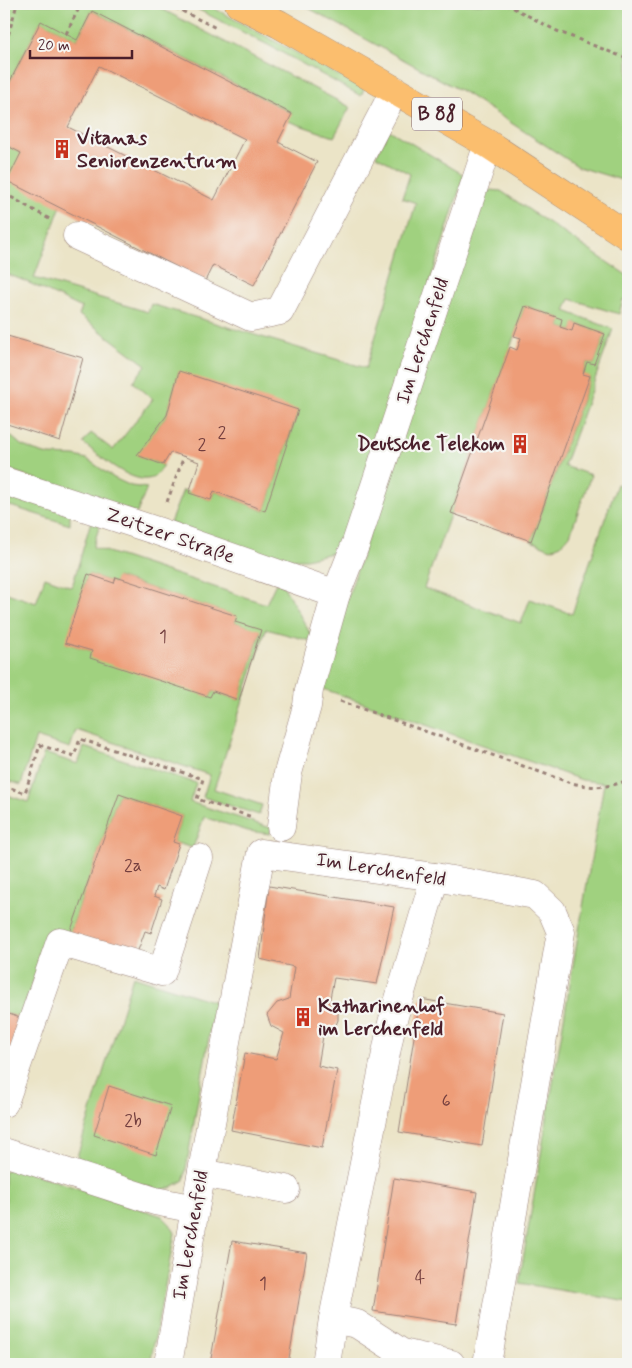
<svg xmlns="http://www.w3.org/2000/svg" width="632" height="1368" font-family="Mynerve,sans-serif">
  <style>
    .green { fill: #a0d17f; stroke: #757855; fill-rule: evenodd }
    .building { fill: #ee9d78; fill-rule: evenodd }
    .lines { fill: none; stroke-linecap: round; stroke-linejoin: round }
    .minor-casing { stroke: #9a8279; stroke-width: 29 }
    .major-casing { stroke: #9a8279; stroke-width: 29 }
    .path { stroke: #9a8279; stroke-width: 3; stroke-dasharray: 4 4; stroke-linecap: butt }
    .minor { stroke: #fff; stroke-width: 28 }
    .major { stroke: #fbbe6e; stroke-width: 28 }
    .labels { text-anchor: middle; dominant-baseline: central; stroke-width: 4.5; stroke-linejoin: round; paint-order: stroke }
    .number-label { font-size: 18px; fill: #733e3e }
    .shield { fill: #f6f6f2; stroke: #7e6067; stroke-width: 1 }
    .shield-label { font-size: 19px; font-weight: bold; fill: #4a1f2b }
    .poi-label { font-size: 20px; font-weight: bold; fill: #4a1f2b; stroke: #f6f6f2; text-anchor: start }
    .street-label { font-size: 20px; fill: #4a1f2b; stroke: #f6f6f2 }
  </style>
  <rect width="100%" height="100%" fill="#f6f6f2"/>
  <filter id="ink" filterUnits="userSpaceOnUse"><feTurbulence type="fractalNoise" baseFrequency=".02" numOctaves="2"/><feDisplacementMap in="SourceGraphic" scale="10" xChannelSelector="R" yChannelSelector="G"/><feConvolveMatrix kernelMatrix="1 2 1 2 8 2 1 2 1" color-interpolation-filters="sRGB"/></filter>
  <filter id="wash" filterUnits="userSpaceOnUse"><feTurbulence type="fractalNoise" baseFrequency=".0096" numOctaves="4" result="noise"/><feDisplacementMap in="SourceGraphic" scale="20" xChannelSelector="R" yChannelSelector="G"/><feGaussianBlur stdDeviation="1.12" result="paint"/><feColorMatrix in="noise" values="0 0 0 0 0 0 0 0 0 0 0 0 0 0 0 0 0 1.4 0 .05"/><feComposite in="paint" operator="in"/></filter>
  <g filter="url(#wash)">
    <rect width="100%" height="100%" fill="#ebe4c7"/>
    <g class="green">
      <polygon points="4,4 152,4 350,107 334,137 288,121 292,113 92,11 77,40 41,21 4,93"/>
      <polygon points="187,4 206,4 364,89 361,96 268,45"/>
      <polygon points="301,4 628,4 628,182 579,167 465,93"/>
      <path d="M389,130L464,175L348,543L331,553L306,559H273L170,523L183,490L211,500L214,491L265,511L298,411L179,372L167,415L138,455L163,465C160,469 158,474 154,477C134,488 98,454 83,443L91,433L113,450L153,399L133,382L146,365L79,315L82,308L25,281L4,273V144L21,153L60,208L34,278L148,312L151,304L366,368L416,203L402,198L410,174L376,156Z"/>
      <polygon points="491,190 501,191 628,276 628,304 623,299 619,314 570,299 565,311 613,329 564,466 591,475 570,535 561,545 551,549 531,541 590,377 583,374 587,362 594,364 605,334 575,323 572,331 560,327 562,319 525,306 424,588 521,623 530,599 572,614 617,484 628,487 628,1302 519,1283 604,783 582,780 321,688 319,683 484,192"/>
      <polygon points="4,432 13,438 21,445 35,451 48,455 75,456 87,459 114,478 131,486 147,488 137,513 4,468"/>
      <polygon points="4,492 70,514 70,525 4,504"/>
      <path d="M91,521L100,524L93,547L266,604L276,583L283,585L315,642L266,629L214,789L262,805L259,815L203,797L210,775L76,730L70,748L36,737L21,785L4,779V592L36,603L45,577L72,587ZM88,574L114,583L117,577L236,616L235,622L261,631L239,700L213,691L210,697L92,651L66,643Z"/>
      <polygon points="84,747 196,783 190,802 271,828 270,834 248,831 204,817 193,848 173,842 182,816 119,794 70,933 52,928 20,1018 4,1012 4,794 28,802 44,753 78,764"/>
      <polygon points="133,976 215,1002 184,1180 170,1188 159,1190 75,1163"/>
      <polygon points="13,1167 162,1216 170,1224 175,1233 150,1364 4,1364 4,1204 6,1198 4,1197 4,1172"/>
    </g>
    <g id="blocks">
      <g class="building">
        <path d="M92,11L292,114L278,142L317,162L254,285L213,265L205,281L7,181L21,153L4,144V93L41,21L77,40ZM99,66L245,139L214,200L68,127Z"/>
        <polygon points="525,306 562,319 560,327 572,331 574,323 605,334 594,364 587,362 583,374 590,376 531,541 451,513 510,347 517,350 521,338 514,336"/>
        <polygon points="4,335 83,358 60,441 4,423"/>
        <polygon points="179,371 298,410 265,511 214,491 211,500 189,493 199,462 171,452 163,465 137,455 167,415"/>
        <polygon points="88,574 114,583 116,577 237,616 235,622 261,630 239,700 213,691 210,697 90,658 92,651 65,643"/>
        <polygon points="119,794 182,816 173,842 179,844 164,890 157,887 154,896 162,899 151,933 145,931 136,956 70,933"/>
        <polygon points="269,886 394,907 377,984 334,978 329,1003 338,1009 338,1020 334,1030 323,1036 318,1066 337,1070 322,1148 231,1130 245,1053 276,1059 284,1033 271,1026 267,1015 277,1003 289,999 294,967 260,959"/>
        <polygon points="420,999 503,1013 482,1146 399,1132"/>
        <polygon points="4,1012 20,1018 4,1069"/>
        <polygon points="109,1086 171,1106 156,1155 94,1135"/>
        <polygon points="394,1178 477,1192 456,1324 373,1311"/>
        <polygon points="232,1241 307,1253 288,1364 210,1364"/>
      </g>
    </g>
  </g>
  <g filter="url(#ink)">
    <use href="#blocks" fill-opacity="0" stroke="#9a8279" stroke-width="1"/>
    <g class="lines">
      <g class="minor-casing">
        <g id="minor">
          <polyline points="77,236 251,317 280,311 395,90"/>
          <polyline points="4,481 157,531 336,594"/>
          <polyline points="281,827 288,773 307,706 309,690 336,594 356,543 488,144"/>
          <polyline points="4,1103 60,942 162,972 199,858"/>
          <polyline points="4,1152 155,1201 195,1209"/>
          <polyline points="202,1173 286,1189"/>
          <polyline points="333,1319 357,1324 402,1353 451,1364"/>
          <polyline points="168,1364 195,1209 261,853 435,877 535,895 552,911 561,932 487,1364"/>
          <polyline points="326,1364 333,1319 392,1023 435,877"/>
        </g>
      </g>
      <g class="major-casing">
        <polyline id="major" points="239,4 279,24 488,144 628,236"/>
      </g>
      <g class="path">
        <polyline points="69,4 80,7"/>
        <polyline points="168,4 218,29"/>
        <polyline points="506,4 557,31 628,59"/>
        <polyline points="66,34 81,4"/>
        <polyline points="4,50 17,4"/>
        <polyline points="4,193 51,220"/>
        <polyline points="167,502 184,456"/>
        <path d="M340,701L568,782C592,788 605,789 628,780"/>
        <polyline points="4,786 25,793 40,745 74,756 80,739 203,779 197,799 252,817"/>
      </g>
      <use href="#minor" class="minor"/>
      <use href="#major" class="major"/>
    </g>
  </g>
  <defs>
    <g id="building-bare" transform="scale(1.5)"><path d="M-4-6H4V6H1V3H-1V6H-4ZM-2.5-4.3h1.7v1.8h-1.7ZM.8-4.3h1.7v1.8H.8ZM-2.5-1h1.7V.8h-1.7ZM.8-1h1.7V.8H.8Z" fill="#c8321e" stroke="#f6f6f2" stroke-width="2.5" paint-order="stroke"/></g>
  </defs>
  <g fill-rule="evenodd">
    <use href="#building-bare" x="62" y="149"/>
    <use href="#building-bare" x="520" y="444"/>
    <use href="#building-bare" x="303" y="1017"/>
  </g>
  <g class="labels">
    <g class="number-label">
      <text x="222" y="433">2</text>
      <text x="202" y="445">2</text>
      <text x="163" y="637">1</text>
      <text x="133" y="866">2a</text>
      <text x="446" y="1101">6</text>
      <text x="133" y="1121">2b</text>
      <text x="420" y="1278">4</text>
      <text x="263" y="1284">1</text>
    </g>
    <rect class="shield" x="412" y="97.5" width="50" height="33" rx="4"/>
    <g class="shield-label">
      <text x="437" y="114">B 88</text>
    </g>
    <g class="poi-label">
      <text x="77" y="138">Vitanas<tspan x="77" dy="23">Seniorenzentrum</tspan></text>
      <text x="505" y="444" text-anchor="end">Deutsche Telekom</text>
      <text x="318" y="1006">Katharinenhof<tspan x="318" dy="23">im Lerchenfeld</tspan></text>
    </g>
    <g class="street-label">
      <text transform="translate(423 341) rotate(-72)">Im Lerchenfeld</text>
      <text transform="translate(170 536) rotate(19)">Zeitzer Straße</text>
      <text transform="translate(381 870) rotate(9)">Im Lerchenfeld</text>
      <text transform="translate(191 1235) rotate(-80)">Im Lerchenfeld</text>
    </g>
  </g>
  <rect width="632" height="1368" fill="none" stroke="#f6f6f2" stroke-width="20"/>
  <path d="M30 50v8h102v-8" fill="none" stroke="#4a1f2b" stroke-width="2.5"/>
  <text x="38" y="50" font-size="15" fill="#4a1f2b" stroke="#f6f6f2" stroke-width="4" paint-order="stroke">20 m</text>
</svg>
